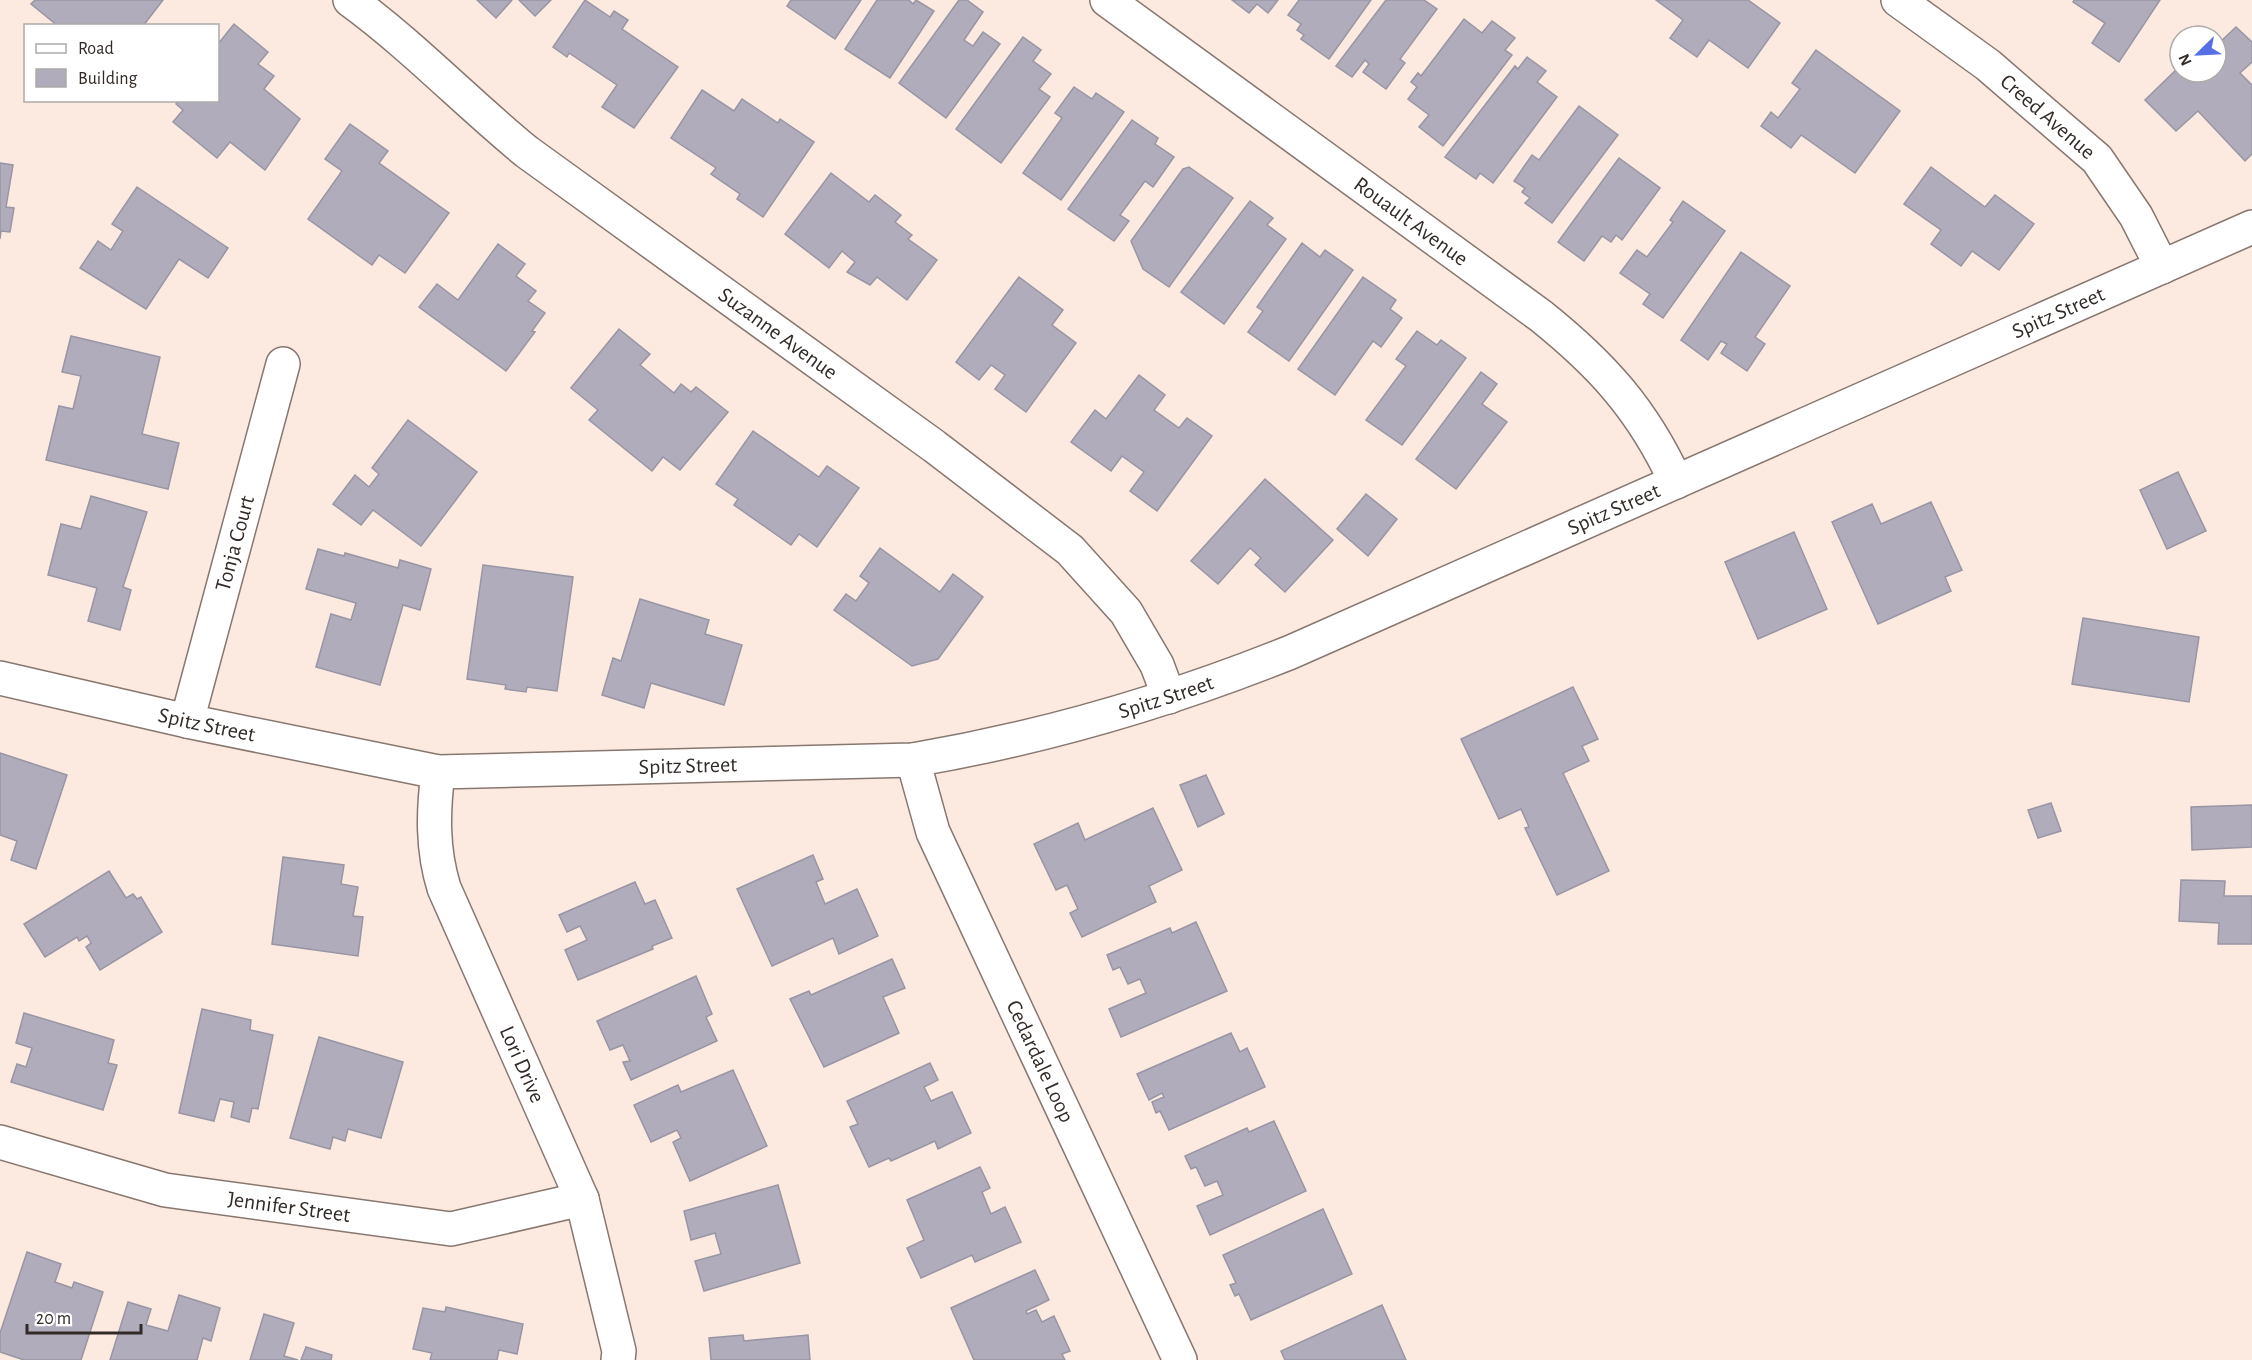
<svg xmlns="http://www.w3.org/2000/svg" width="2252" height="1360" font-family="'Alegreya Sans',sans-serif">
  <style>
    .building { fill: #b0acbc; stroke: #9895a4; stroke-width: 1.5 }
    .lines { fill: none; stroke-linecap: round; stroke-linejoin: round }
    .minor-casing { stroke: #87776f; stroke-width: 36 }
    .minor { stroke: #fff; stroke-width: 33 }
    .labels { text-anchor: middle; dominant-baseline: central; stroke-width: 4.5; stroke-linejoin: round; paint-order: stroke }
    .street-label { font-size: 22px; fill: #312a26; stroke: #fff }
  </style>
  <rect width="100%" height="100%" fill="#fceae0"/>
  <g class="building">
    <polygon points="35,0 163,0 143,26 58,26 31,4"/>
    <polygon points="477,0 512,0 496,18"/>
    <polygon points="519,0 551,0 535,16"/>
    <polygon points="585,0 610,17 614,11 628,20 622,29 678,67 634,128 602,107 617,85 569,53 567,57 553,47"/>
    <polygon points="791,0 861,0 835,39 787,6"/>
    <polygon points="877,0 909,0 913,4 916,0 934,11 890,78 845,49"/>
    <polygon points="959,0 967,0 983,12 964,40 973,46 983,32 1000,44 946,118 899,83"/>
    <polygon points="1232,0 1278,0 1268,13 1257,4 1249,13"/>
    <polygon points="1299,0 1371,0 1329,59 1301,39 1304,35 1297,30 1301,24 1288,15"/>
    <polygon points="1386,0 1424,0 1437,9 1400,59 1405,63 1386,89 1363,72 1369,64 1365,60 1352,77 1336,66"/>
    <polygon points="1656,0 1748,0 1780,23 1748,68 1709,40 1697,57 1670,38 1683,20"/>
    <polygon points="2074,0 2160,0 2119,62 2092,43 2105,23 2073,2"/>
    <polygon points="1464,19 1482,33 1492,21 1515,38 1505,50 1512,55 1443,146 1419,127 1429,115 1408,99 1417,87 1411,82 1418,73 1421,76"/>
    <polygon points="234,24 268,52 258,64 274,76 264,89 300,119 265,170 230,142 217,158 173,122 183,110 176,104 179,100 218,100 218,44"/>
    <polygon points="2236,27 2252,42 2252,62 2240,73 2252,85 2252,154 2245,161 2198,111 2176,131 2145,100 2179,67 2180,72 2186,75 2189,72 2216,72 2216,46"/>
    <polygon points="1023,37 1041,50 1033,61 1051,74 1039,89 1050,97 1001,163 956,129"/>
    <polygon points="1816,50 1900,111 1855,173 1801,135 1791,148 1761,126 1771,112 1778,118 1800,89 1792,83"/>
    <polygon points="1527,57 1546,71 1537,82 1557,97 1493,183 1480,173 1476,179 1445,157 1515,66 1518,69"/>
    <polygon points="1074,87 1092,99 1096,93 1124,112 1061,200 1023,173 1062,118 1055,113"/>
    <polygon points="702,90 734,111 742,99 778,123 780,119 814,142 763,217 737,199 740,194 711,174 716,168 671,138"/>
    <polygon points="1579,106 1618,135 1552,223 1525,203 1530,198 1522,192 1525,188 1514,181 1532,155 1539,160"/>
    <polygon points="1132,120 1158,138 1155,144 1174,157 1153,187 1145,181 1120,215 1129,221 1114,241 1068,209"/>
    <polygon points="350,124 388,151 379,163 449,213 405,273 379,255 372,265 308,219 342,171 325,159"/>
    <polygon points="1619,158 1660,188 1622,240 1616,235 1611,242 1602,236 1584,261 1558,242"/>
    <polygon points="0,163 13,165 6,207 14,208 10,232 1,231 0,239"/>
    <polygon points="1189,167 1233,198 1169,287 1143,269 1131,241 1183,169"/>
    <polygon points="1931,167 1985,207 1995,195 2034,224 1999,270 1972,251 1961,266 1931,244 1941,230 1904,204"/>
    <polygon points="831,173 869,202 875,195 901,215 895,222 912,235 908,239 937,260 907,300 877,277 870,285 847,272 855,262 842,251 829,268 785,234"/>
    <polygon points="137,187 228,248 208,278 179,259 146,309 80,268 98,241 111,250 123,231 112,224"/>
    <polygon points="1250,201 1273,218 1267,225 1286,239 1224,324 1181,292"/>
    <polygon points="1683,201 1725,231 1663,318 1643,304 1650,294 1620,273 1637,250 1647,257 1673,222 1670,220"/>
    <polygon points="1302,243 1320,257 1325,250 1353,270 1289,361 1248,332 1263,311 1257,307"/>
    <polygon points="498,244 525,264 516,276 536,291 528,301 545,313 532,331 535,332 506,371 419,307 437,284 458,300"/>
    <polygon points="1741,252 1790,286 1755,337 1765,344 1747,371 1721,353 1727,344 1721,341 1708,360 1681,340"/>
    <polygon points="1019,277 1063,310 1052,325 1076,343 1026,412 995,389 1005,375 991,365 979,380 956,362"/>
    <polygon points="1363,277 1396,300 1390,309 1402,318 1381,347 1373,341 1335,395 1298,369"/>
    <polygon points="619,329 650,354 640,365 674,393 681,384 691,392 696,387 728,412 680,470 663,457 652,471 589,420 598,410 571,388"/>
    <polygon points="1417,331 1437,345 1441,340 1466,358 1402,445 1366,420 1406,366 1396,359"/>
    <polygon points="71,336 160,357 142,434 179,443 168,489 46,460 59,406 73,409 81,376 62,372"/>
    <polygon points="1481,372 1497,384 1482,404 1507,422 1456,489 1416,459"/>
    <polygon points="1139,375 1165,395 1154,410 1179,428 1187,418 1212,436 1157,511 1130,491 1144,472 1122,456 1111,471 1071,442 1095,410 1106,419"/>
    <polygon points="408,420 477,472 421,546 373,510 361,525 333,504 355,475 369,487 379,474 372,468"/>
    <polygon points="753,431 819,477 827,466 859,488 817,547 799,534 791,545 734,505 738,499 716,484"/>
    <polygon points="2178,472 2206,531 2167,549 2140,490"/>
    <polygon points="1265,479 1333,540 1285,592 1255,565 1261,558 1250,548 1218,584 1191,561"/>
    <polygon points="1366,494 1397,519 1368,556 1337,529"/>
    <polygon points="91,496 147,512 123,587 131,590 120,630 88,621 97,588 48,575 61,524 81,529"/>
    <polygon points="1931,502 1962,570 1945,577 1951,591 1878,624 1832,522 1872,504 1881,524"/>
    <polygon points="1794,532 1827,609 1758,639 1725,562"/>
    <polygon points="880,548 940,592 953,574 983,597 938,659 912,666 834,610 846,594 856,601 869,583 860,576"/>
    <polygon points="318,549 344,556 345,553 398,568 400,560 431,569 420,610 403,605 380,685 316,667 331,614 351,620 356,603 306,589"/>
    <polygon points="483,565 573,577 557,691 527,687 526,692 505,689 506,685 467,679"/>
    <polygon points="640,599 709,620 705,634 742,645 724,705 651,683 644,708 602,695 613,658 621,661"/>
    <polygon points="2083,618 2199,637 2189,702 2072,684"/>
    <polygon points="1573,687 1598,739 1582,746 1589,761 1563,773 1609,871 1557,895 1525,828 1529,827 1521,809 1499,819 1461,739"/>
    <polygon points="0,753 67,775 36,869 11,860 17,841 0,835"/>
    <polygon points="1206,775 1224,814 1198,827 1180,785"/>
    <polygon points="2051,803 2061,831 2038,838 2028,810"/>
    <polygon points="2252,805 2252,847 2192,850 2191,807"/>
    <polygon points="1153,808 1182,870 1149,886 1156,902 1082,937 1070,913 1078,909 1067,885 1056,890 1034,844 1078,823 1085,840"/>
    <polygon points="813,855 823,879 816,882 825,904 857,889 878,936 839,954 833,938 772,966 737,889"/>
    <polygon points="283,857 344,865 341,884 358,887 353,916 363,917 358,956 272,944"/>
    <polygon points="109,871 126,898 133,894 137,899 141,897 162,932 100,970 86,947 91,943 87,936 79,941 77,937 45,957 24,924"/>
    <polygon points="2181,880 2225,881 2224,896 2252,896 2252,944 2218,944 2219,923 2179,921"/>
    <polygon points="635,882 645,904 655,900 672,938 652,946 653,949 578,980 565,950 587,940 580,926 567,932 559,915"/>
    <polygon points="1196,922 1227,991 1121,1037 1109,1009 1146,993 1140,979 1128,984 1120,967 1113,970 1107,955 1170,928 1172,933"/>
    <polygon points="892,959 905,988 883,997 899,1033 824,1067 790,999 809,991 811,995"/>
    <polygon points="696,976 712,1014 706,1017 717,1041 631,1080 623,1062 630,1061 623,1045 610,1050 597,1021"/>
    <polygon points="202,1009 251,1020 250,1030 273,1035 258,1109 252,1108 249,1122 231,1117 234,1102 220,1099 214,1121 179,1113"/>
    <polygon points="24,1013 114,1040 108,1063 117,1065 103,1110 11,1082 17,1064 26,1067 32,1048 16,1043"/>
    <polygon points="1231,1033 1240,1052 1247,1048 1265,1087 1169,1130 1160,1111 1156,1113 1152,1102 1164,1097 1162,1093 1149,1100 1137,1074"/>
    <polygon points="319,1037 403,1062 381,1138 348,1129 345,1141 333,1137 330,1149 290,1138"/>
    <polygon points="930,1063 938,1080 924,1087 931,1101 952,1092 971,1133 938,1149 935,1141 891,1161 889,1158 869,1167 850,1127 858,1124 847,1101"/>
    <polygon points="733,1070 767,1146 690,1181 673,1142 681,1138 677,1130 651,1142 634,1105 678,1085 681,1092"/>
    <polygon points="1274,1121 1306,1191 1210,1235 1197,1206 1223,1195 1217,1181 1205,1186 1196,1167 1191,1169 1185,1156 1247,1128 1249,1132"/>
    <polygon points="980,1167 990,1188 982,1192 991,1214 1005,1207 1021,1242 975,1262 972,1255 921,1278 907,1248 924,1240 907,1200"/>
    <polygon points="778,1185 800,1263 704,1291 695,1261 721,1254 715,1233 691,1240 684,1211"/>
    <polygon points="1323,1209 1352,1274 1251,1320 1239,1294 1235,1296 1230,1285 1236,1283 1223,1255"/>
    <polygon points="27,1252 61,1264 55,1282 72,1288 74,1282 103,1292 81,1360 24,1360 0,1352 0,1333"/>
    <polygon points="1035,1270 1049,1300 1026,1311 1027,1314 1036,1310 1042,1322 1054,1316 1070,1351 1062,1354 1065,1360 974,1360 951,1308"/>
    <polygon points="179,1295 220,1308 211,1341 203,1338 197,1360 110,1360 128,1302 151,1309 146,1325 168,1331"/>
    <polygon points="1382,1305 1406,1360 1285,1360 1281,1351"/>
    <polygon points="446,1307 523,1324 517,1354 499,1350 497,1360 430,1360 432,1353 413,1349 423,1308 445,1312"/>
    <polygon points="264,1314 294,1323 284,1356 298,1360 250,1360"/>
    <polygon points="743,1335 744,1341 808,1335 810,1360 711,1360 709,1338"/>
    <polygon points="306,1347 332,1355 331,1360 301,1360"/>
  </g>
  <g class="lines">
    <g class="minor-casing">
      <g id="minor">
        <path id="s1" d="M350,0C413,46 467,103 527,152L934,446L1070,550L1126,612L1157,665L1169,697"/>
        <path id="s2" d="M1107,0L1541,316C1602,365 1643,410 1676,482"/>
        <path id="s3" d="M1898,0L1988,65L2097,159L2136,216L2162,267"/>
        <path id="s4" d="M0,678L187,721L438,772L913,760C1043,738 1169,701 1291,652L2252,227"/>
        <path id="s5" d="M187,721L283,364"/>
        <path id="s6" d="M913,760L933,832L1180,1360"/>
        <path id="s7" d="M438,772C433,812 432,849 444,888L582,1199L619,1351L618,1360"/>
        <path id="s8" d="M0,1142L165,1190L451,1229L582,1199"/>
      </g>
    </g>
    <use href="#minor" class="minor"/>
  </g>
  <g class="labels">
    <g class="street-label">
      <text stroke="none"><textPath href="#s3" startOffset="190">Creed Avenue</textPath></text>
      <text stroke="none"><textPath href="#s2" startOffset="376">Rouault Avenue</textPath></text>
      <text stroke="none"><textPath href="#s4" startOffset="2156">Spitz Street</textPath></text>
      <text stroke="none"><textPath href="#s1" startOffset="543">Suzanne Avenue</textPath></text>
      <text stroke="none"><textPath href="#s4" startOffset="1670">Spitz Street</textPath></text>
      <text stroke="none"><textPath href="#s5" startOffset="184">Tonja Court</textPath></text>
      <text stroke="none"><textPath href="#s4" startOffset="1184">Spitz Street</textPath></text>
      <text stroke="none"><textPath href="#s4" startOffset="212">Spitz Street</textPath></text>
      <text stroke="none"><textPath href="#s4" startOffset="698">Spitz Street</textPath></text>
      <text stroke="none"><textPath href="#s6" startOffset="328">Cedardale Loop</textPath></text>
      <text stroke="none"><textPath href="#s7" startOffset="310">Lori Drive</textPath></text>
      <text stroke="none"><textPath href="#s8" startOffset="297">Jennifer Street</textPath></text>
    </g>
  </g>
  <rect x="24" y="24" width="195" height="78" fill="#ffffff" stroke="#adaaa8" stroke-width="1.5"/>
  <rect x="36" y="44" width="30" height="9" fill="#ffffff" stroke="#adaaa8" stroke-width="1.5"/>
  <text x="78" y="54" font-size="18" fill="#312a26">Road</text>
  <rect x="36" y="69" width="30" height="18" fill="#b0acbc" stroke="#adaaa8" stroke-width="1.5"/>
  <text x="78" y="84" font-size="18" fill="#312a26">Building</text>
  <g transform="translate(2198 54) rotate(246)"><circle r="28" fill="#ffffff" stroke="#adaaa8" stroke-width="1.5"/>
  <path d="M0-4.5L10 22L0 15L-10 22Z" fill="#576fe5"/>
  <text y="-9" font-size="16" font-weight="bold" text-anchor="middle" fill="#312a26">N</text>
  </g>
  <path d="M27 1324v9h114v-9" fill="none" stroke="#312a26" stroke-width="3"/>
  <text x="36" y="1324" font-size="18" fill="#312a26" stroke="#ffffff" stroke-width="4.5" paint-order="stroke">20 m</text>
</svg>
